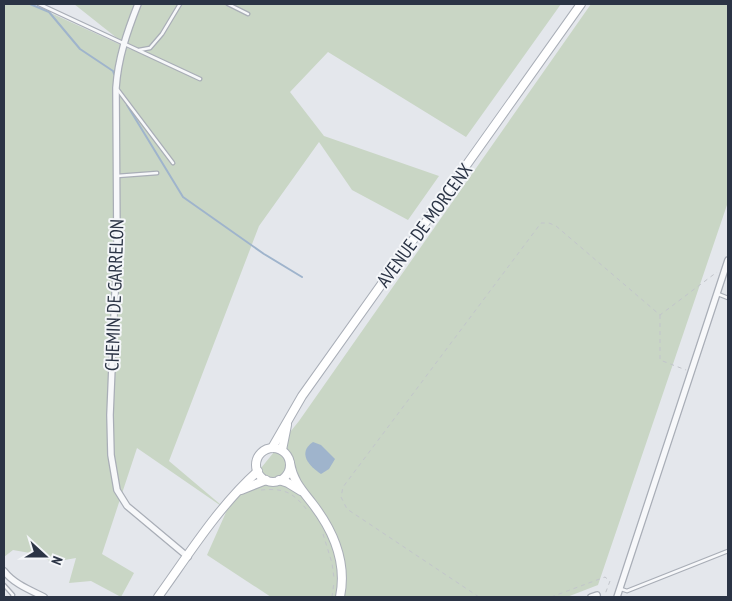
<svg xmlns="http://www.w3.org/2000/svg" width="732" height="601" font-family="'PT Sans Narrow',sans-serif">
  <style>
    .green { fill: #c9d6c5 }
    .water { fill: #9fb4cc }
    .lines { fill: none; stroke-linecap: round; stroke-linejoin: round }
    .stream { stroke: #9fb4cc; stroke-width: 2 }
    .lane-casing { stroke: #a9aeb7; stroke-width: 5 }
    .street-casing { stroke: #a9aeb7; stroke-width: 8 }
    .secondary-casing { stroke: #a9aeb7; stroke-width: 10 }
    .path { stroke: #c2c5cb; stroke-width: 1; stroke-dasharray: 4 4; stroke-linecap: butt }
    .lane { stroke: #f7f8fa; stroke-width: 2.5 }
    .street { stroke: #f7f8fa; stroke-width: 5.5 }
    .secondary { stroke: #fff; stroke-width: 8 }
    .labels { text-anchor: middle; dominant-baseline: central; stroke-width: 4; stroke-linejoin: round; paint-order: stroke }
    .street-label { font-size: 19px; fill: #2b3445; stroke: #f4f6f9 }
  </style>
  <rect width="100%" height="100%" fill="#e4e7ec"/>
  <polygon class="green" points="4,4 31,4 132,50 74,4 561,4 466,137 328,52 290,92 324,136 439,176 408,220 352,190 319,142 259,226 169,461 227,510 299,421 591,4 728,4 728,202 598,585 567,597 271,597 207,555 227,510 137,448 102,554 134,573 121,597 91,581 69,583 76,558 53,562 30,553 13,550 4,557"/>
  <path class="water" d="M313,442L321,445L335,459L329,469L321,474C309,466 297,453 313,442Z"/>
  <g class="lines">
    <g class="stream">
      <polyline points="30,4 49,12 80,49 113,71 114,74"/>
      <polyline points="127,105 183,197 264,254 302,277"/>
    </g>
    <g class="lane-casing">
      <g id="lane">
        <polyline points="39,4 200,79"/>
        <polyline points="228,4 248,14"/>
        <polyline points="139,50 150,48 162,34 180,4"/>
        <polyline points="118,90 173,163"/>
        <polyline points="117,176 157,173"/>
        <polyline points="718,294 728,298"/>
        <polyline points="4,585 13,595 12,597"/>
        <polyline points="621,589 627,591 728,551"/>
      </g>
    </g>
    <g class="street-casing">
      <g id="street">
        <path d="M138,4C127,32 118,58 116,88L117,245L110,415L111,455L117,490L127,506L188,557"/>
        <path d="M4,571C14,584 30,590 44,597"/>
        <polyline points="591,597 597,595"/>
        <polyline points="617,597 728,260"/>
      </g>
    </g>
    <g class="secondary-casing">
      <g id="secondary">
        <polyline points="272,448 302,396 581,4"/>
        <circle cx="273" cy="465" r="17"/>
        <polyline points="282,450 287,425"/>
        <path d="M290,463C293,481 302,490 312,503C333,530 347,563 340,597"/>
        <polyline points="279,480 288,483 301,491"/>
        <polyline points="241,490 266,480"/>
        <path d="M158,597C189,554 218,507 258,471"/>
      </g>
    </g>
    <g class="path">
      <polyline points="660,315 660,360 686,370"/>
      <path d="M261,490C284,488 293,492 307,510"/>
      <polyline points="323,534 332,563 334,578"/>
      <polyline points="332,597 334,582"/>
      <polyline points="479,597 347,509 341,497 343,487 541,223 549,223 556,226 660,315 717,272"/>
      <polyline points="551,597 605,577 610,581 604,597"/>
    </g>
    <use href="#lane" class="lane"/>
    <use href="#street" class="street"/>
    <use href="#secondary" class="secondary"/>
  </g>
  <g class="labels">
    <g class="street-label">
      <text transform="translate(424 225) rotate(-54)">AVENUE DE MORCENX</text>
      <text transform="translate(114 295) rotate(-88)">CHEMIN DE GARRELON</text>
    </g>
  </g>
  <rect width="732" height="601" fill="none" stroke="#2b3445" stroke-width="10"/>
  <g transform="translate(45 556) rotate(111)" stroke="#f4f6f9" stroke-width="4" paint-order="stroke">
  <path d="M0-4L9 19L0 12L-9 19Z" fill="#2b3445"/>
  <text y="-8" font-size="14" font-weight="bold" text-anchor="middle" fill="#2b3445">N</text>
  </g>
</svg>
